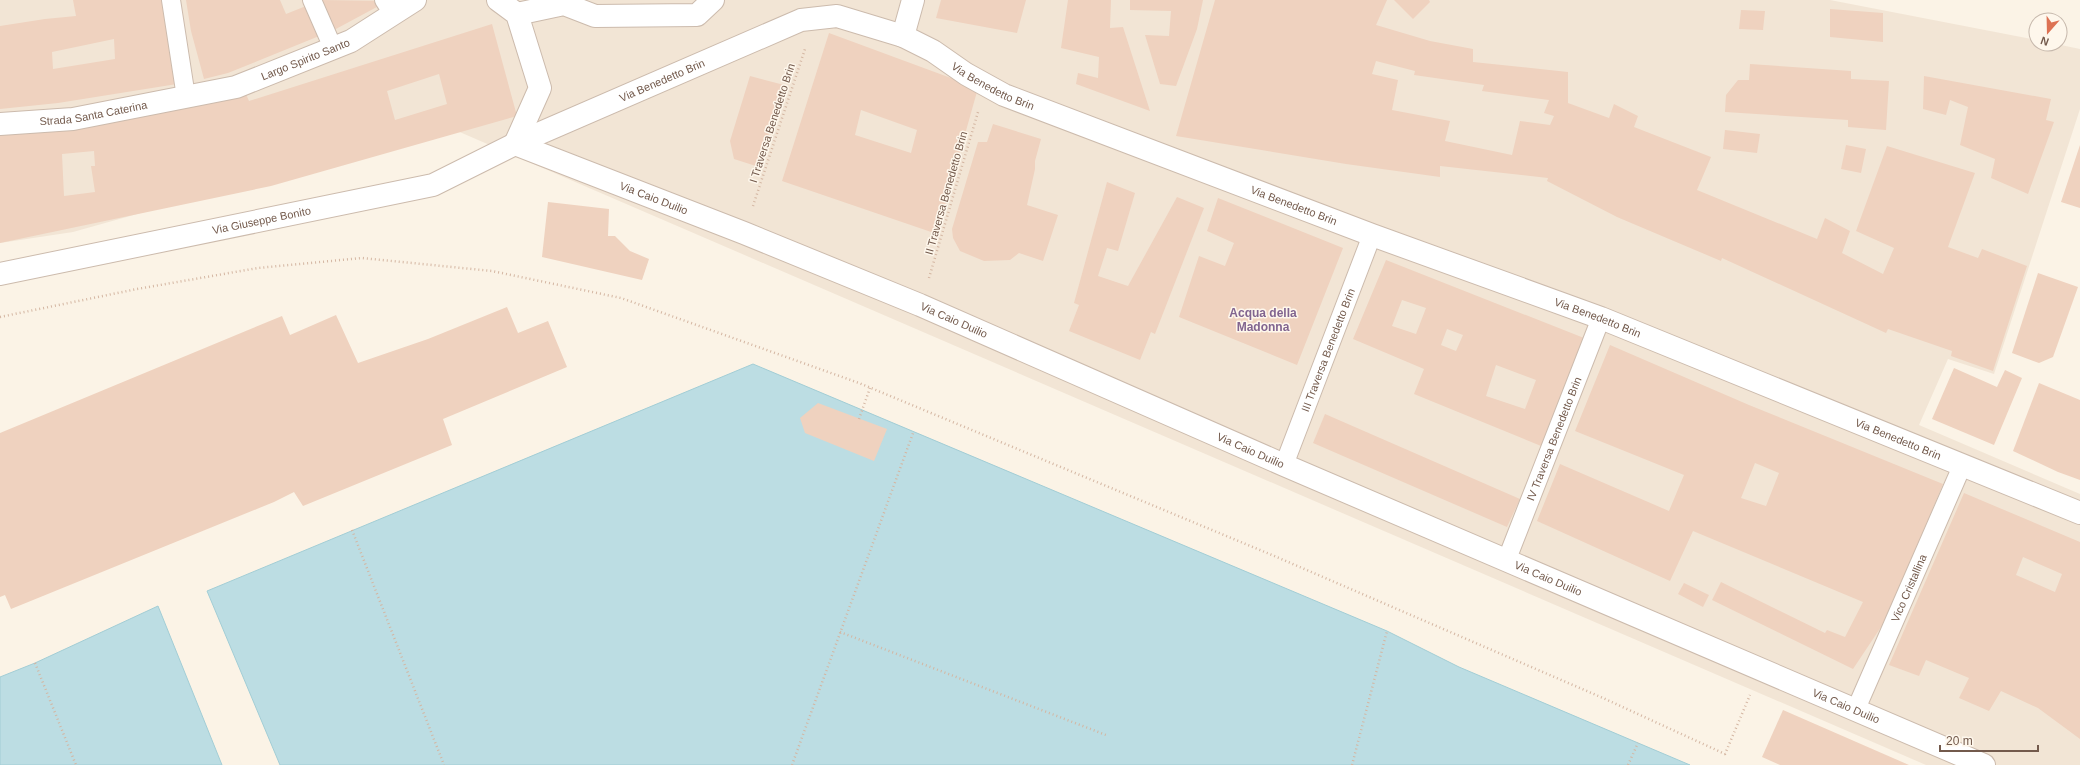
<svg xmlns="http://www.w3.org/2000/svg" width="2080" height="765" font-family="Arial,sans-serif">
  <style>
    .residential { fill: #f2e5d5 }
    .water { fill: #bcdde3; stroke: #a2cdd5 }
    .building { fill: #efd2bf; fill-rule: evenodd }
    .lines { fill: none; stroke-linecap: round; stroke-linejoin: round }
    .service-casing { stroke: #ccbbad; stroke-width: 20 }
    .pedestrian-casing { stroke: #ccbbad; stroke-width: 24 }
    .minor-casing { stroke: #ccbbad; stroke-width: 24 }
    .tertiary-casing { stroke: #ccbbad; stroke-width: 24 }
    .path { stroke: #d4b6a2; stroke-width: 2.5; stroke-dasharray: 1 3; stroke-linecap: butt }
    .service { stroke: #fff; stroke-width: 18 }
    .pedestrian { stroke: #fff; stroke-width: 22 }
    .minor { stroke: #fff; stroke-width: 22 }
    .tertiary { stroke: #fff; stroke-width: 22 }
    .labels { text-anchor: middle; dominant-baseline: central; stroke-width: 3; stroke-linejoin: round; paint-order: stroke }
    .street-label { font-size: 11px; fill: #735a4c; stroke: #fef7ec }
    .neighbourhood-label { font-size: 12px; font-weight: bold; fill: #81648f; stroke: #fef7ec }
  </style>
  <rect width="100%" height="100%" fill="#fbf3e6"/>
  <polygon class="residential" points="0,0 1830,0 2036,40 2036,44 2056,44 2080,49 2080,109 1994,374 1948,359 1919,425 2080,494 2080,765 1926,765 448,127 73,232 0,243"/>
  <g class="water">
    <polygon points="753,364 1387,631 1459,667 1690,765 280,765 207,591"/>
    <polygon points="158,606 222,765 0,765 0,677 35,663"/>
  </g>
  <g class="building">
    <path d="M73,0H165L177,84L58,103L0,109V26L45,19L76,16ZM114,39L115,59L53,69L52,52Z"/>
    <polygon points="186,0 280,0 286,14 321,0 388,1 334,30 228,73 204,79 191,31"/>
    <polygon points="941,0 1026,0 1017,33 936,18"/>
    <polygon points="1068,0 1111,0 1110,28 1123,27 1150,111 1076,84 1078,73 1098,78 1099,57 1061,48"/>
    <polygon points="1130,0 1203,0 1197,29 1176,86 1160,84 1145,35 1169,36 1171,11 1130,10"/>
    <path d="M1215,0H1387L1376,25L1430,41L1473,49V62L1568,72V103L1609,118L1614,104L1638,116L1634,127L1711,157L1697,190L1817,239L1825,218L1850,231L1842,253L1883,274L1894,248L1856,231L1887,146L1975,173L1948,247L1978,258L1982,249L2027,266L1993,371L1951,356L1952,351L1888,329L1886,333L1722,258L1721,261L1617,217L1547,181L1548,178L1440,166V177L1346,164L1176,136ZM1376,61L1415,71L1414,75L1484,85L1482,91L1549,100L1544,113L1554,116L1550,125L1520,121L1512,155L1445,141L1450,121L1392,110L1398,80L1372,74Z"/>
    <polygon points="1394,0 1429,0 1430,2 1413,19"/>
    <polygon points="1830,9 1883,13 1883,42 1830,37"/>
    <polygon points="1741,10 1765,11 1763,30 1739,29"/>
    <path d="M492,24L517,116L271,186L0,243V127L242,85L249,101ZM439,74L447,104L395,120L387,91ZM94,151L95,166H91L95,192L64,196L62,154Z"/>
    <path d="M829,33L978,88L937,234L782,181ZM861,110L917,130L911,153L855,135Z"/>
    <polygon points="1750,64 1851,71 1851,79 1889,81 1886,130 1848,127 1848,120 1725,112 1726,95 1738,80 1749,80"/>
    <polygon points="750,76 784,85 759,167 734,159 730,141"/>
    <polygon points="1924,76 2051,99 2046,120 2054,122 2028,194 1991,178 1995,159 1960,145 1968,107 1950,100 1946,115 1923,109"/>
    <polygon points="993,124 1041,139 1035,161 1035,169 1027,205 1058,215 1043,261 1019,253 1010,260 984,261 960,251 953,238 952,229 978,142 987,142"/>
    <polygon points="1725,130 1760,134 1757,153 1723,149"/>
    <polygon points="1846,145 1866,149 1861,173 1841,169"/>
    <polygon points="2080,145 2080,208 2061,202"/>
    <polygon points="1107,182 1135,193 1118,251 1107,248 1098,276 1128,286 1177,197 1204,208 1155,334 1151,332 1140,360 1069,331 1079,305 1074,303"/>
    <polygon points="1218,198 1343,248 1297,365 1179,317 1199,256 1225,266 1234,243 1207,231"/>
    <polygon points="548,202 609,209 608,236 615,236 630,251 649,259 642,280 542,257"/>
    <path d="M1386,260L1584,338L1541,446L1414,394L1424,369L1353,339ZM1402,300L1426,308L1416,334L1392,326ZM1447,329L1463,335L1456,351L1441,345ZM1496,365L1536,380L1525,409L1486,396Z"/>
    <polygon points="2038,273 2078,287 2053,357 2039,363 2012,353"/>
    <polygon points="507,307 518,333 548,321 567,367 443,419 452,445 303,506 294,492 274,502 11,609 5,595 0,597 0,433 282,316 290,335 336,315 358,363 428,339"/>
    <path d="M1610,345L1749,405L1943,484L1889,615L1853,669L1712,600L1721,582L1825,633L1827,630L1845,637L1863,602L1693,531L1670,581L1537,521L1560,464L1669,511L1684,475L1575,431ZM1755,463L1779,473L1766,506L1741,498Z"/>
    <polygon points="1954,368 1997,387 2005,370 2022,378 1994,445 1932,419"/>
    <polygon points="2039,383 2080,400 2080,480 2058,472 2013,451"/>
    <polygon points="818,403 887,429 874,461 805,433 800,418"/>
    <polygon points="1325,414 1520,499 1507,527 1313,443"/>
    <path d="M1964,493L2080,542V739L2038,708L2001,691L1989,711L1959,698L1969,678L1926,660L1919,676L1889,665ZM2023,557L2062,574L2055,592L2016,575Z"/>
    <polygon points="1684,583 1709,595 1703,607 1678,594"/>
    <polygon points="1783,710 1909,765 1780,765 1762,757"/>
  </g>
  <g class="lines">
    <g class="service-casing">
      <g id="service">
        <polyline points="171,0 186,97"/>
        <polyline points="312,0 333,48"/>
        <polyline points="384,0 393,14"/>
        <path id="s1" d="M1284,465L1372,235"/>
        <path id="s2" d="M1507,559L1601,318"/>
        <path id="s3" d="M1856,709L1962,466"/>
      </g>
    </g>
    <g class="pedestrian-casing">
      <g id="pedestrian">
        <polyline points="517,14 564,4 595,16 697,15 713,0"/>
        <polyline points="903,36 913,0"/>
      </g>
    </g>
    <g class="minor-casing">
      <g id="minor">
        <polyline points="498,0 517,14 540,88 515,144"/>
        <path id="s4" d="M0,124L73,119L236,87L351,41L415,0"/>
      </g>
    </g>
    <g class="tertiary-casing">
      <g id="tertiary">
        <path id="s5" d="M515,144L744,233L920,305L1284,465L1984,765"/>
        <path id="s6" d="M0,274L433,185L515,144L801,20L837,16L903,36L933,51L966,74L1004,95L1372,235L1601,318L2080,513"/>
      </g>
    </g>
    <g class="path">
      <polyline points="753,206 805,49"/>
      <polyline points="929,278 978,112"/>
      <polyline points="0,317 137,289 258,268 362,258 492,271 621,298 859,383 1272,555 1603,698 1725,754 1750,695"/>
      <polyline points="859,419 870,388"/>
      <polyline points="352,530 444,765"/>
      <polyline points="840,632 1106,735"/>
      <polyline points="35,663 76,765"/>
      <polyline points="792,765 913,433"/>
      <polyline points="1352,765 1387,631"/>
      <polyline points="1628,765 1638,743"/>
    </g>
    <use href="#service" class="service"/>
    <use href="#pedestrian" class="pedestrian"/>
    <use href="#minor" class="minor"/>
    <use href="#tertiary" class="tertiary"/>
  </g>
  <g class="labels">
    <g class="street-label">
      <text stroke="none"><textPath href="#s4" startOffset="314">Largo Spirito Santo</textPath></text>
      <text stroke="none"><textPath href="#s6" startOffset="694">Via Benedetto Brin</textPath></text>
      <text stroke="none"><textPath href="#s6" startOffset="1054">Via Benedetto Brin</textPath></text>
      <text stroke="none"><textPath href="#s4" startOffset="94">Strada Santa Caterina</textPath></text>
      <text transform="translate(772 123) rotate(-72)">I Traversa Benedetto Brin</text>
      <text transform="translate(946 193) rotate(-74)">II Traversa Benedetto Brin</text>
      <text stroke="none"><textPath href="#s5" startOffset="149">Via Caio Duilio</textPath></text>
      <text stroke="none"><textPath href="#s6" startOffset="1378">Via Benedetto Brin</textPath></text>
      <text stroke="none"><textPath href="#s6" startOffset="267">Via Giuseppe Bonito</textPath></text>
      <text stroke="none"><textPath href="#s6" startOffset="1702">Via Benedetto Brin</textPath></text>
      <text stroke="none"><textPath href="#s5" startOffset="473">Via Caio Duilio</textPath></text>
      <text stroke="none"><textPath href="#s1" startOffset="123">III Traversa Benedetto Brin</textPath></text>
      <text stroke="none"><textPath href="#s2" startOffset="129">IV Traversa Benedetto Brin</textPath></text>
      <text stroke="none"><textPath href="#s6" startOffset="2026">Via Benedetto Brin</textPath></text>
      <text stroke="none"><textPath href="#s5" startOffset="797">Via Caio Duilio</textPath></text>
      <text stroke="none"><textPath href="#s5" startOffset="1121">Via Caio Duilio</textPath></text>
      <text stroke="none"><textPath href="#s3" startOffset="132">Vico Cristallina</textPath></text>
      <text stroke="none"><textPath href="#s5" startOffset="1445">Via Caio Duilio</textPath></text>
    </g>
    <g class="neighbourhood-label">
      <text x="1263" y="313">Acqua della<tspan x="1263" dy="14">Madonna</tspan></text>
    </g>
  </g>
  <g transform="translate(2048 32) rotate(200)"><circle r="19" fill="#fef7ec" stroke="#c6b8ac"/>
  <path d="M0-3L7 15L0 10L-7 15Z" fill="#dd7253"/>
  <text y="-6" font-size="11" font-weight="bold" text-anchor="middle" fill="#735a4c">N</text>
  </g>
  <path d="M1940 745v6h98v-6" fill="none" stroke="#735a4c" stroke-width="2"/>
  <text x="1946" y="745" font-size="12" fill="#735a4c" stroke="#fef7ec" stroke-width="3" paint-order="stroke">20 m</text>
</svg>
